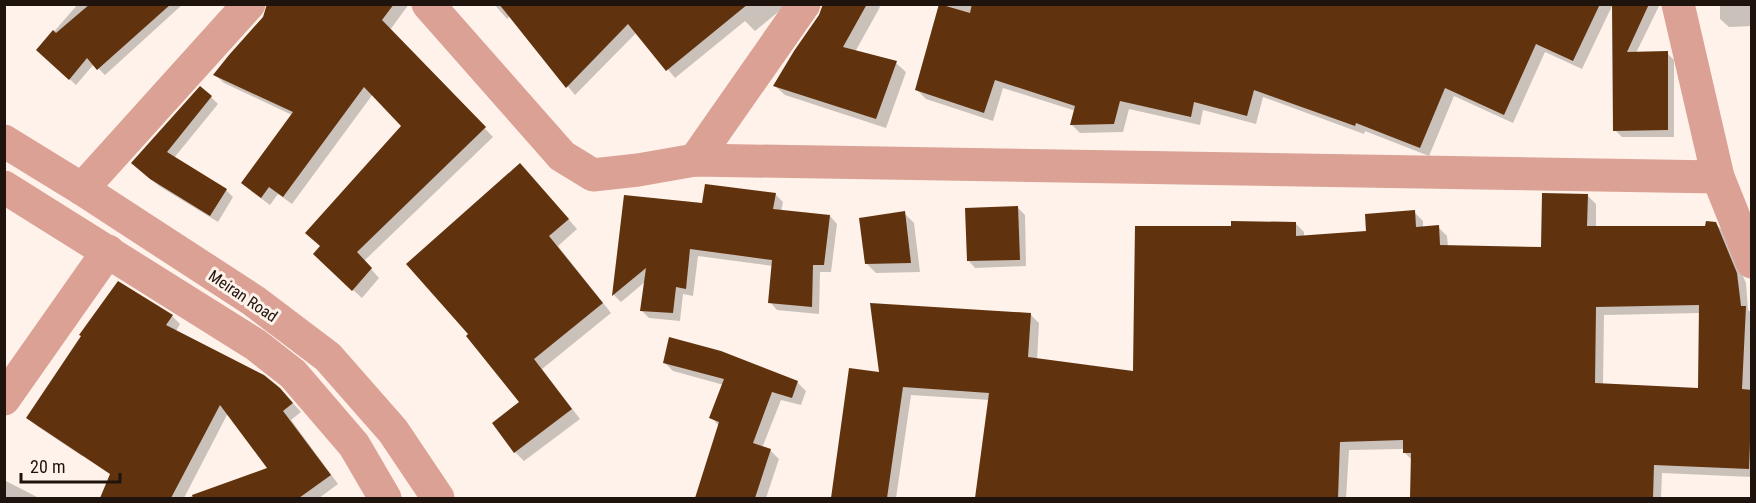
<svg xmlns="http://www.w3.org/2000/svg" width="1756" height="503" font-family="'Roboto Condensed',sans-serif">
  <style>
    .shadow { fill: #0003; fill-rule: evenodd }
    .building { fill: #60330e; fill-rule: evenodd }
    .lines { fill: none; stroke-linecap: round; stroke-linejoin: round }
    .minor { stroke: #dba194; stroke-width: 33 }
    .labels { text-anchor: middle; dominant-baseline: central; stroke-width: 6; stroke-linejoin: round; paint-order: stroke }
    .street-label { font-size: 16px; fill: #1e140d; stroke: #fef2ea }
  </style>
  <rect width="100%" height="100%" fill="#fef2ea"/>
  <g class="shadow">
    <polygon points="78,4 183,4 105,75 94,64 76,85 38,50"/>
    <polygon points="269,4 409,4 390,30 493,137 364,261 379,278 362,298 323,263 403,126 373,94 292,204 278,194 270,205 251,191 243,183 292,115 224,83 215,75 264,17"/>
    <polygon points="494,4 788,4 755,31 745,21 675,78 637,32 575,95 510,16 507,19"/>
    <polygon points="823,4 877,4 880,7 855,52 896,63 906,72 886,128 785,95 775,86 821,15"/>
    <polygon points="940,4 1613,4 1582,69 1545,52 1513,123 1454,96 1429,156 1365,131 1364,134 1263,97 1256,124 1203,110 1200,125 1129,109 1123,132 1080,133 1072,125 1076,111 1003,88 993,121 926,99 917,90"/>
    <polygon points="1614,4 1659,6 1636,53 1667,53 1674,60 1674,137 1622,137 1615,130"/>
    <polygon points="1720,4 1752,4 1752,26 1729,27 1720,19"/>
    <polygon points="211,97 218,104 174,158 226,190 233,197 218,222 159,186 140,170"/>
    <polygon points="529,174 577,229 558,246 611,313 542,369 580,419 524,461 515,452 521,402"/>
    <polygon points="775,194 783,202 781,212 830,216 837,224 831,272 820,272 819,314 777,310 770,302 773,266 698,256 693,296 683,294 680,321 649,318 641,310 645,282 621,302 614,295 625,197 703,205"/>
    <path d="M1587,195L1596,204V227L1707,228L1715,223L1724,232L1746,283L1748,310L1752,313V477L1662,473L1661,498H1412V460L1404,452V449L1349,450L1346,498H977L990,400L911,395L896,498H832L851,370L881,374L1030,314L1039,323L1037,360L1135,373L1232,228L1295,223L1304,232V237L1368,232L1414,212L1423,221V228L1438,227L1447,236L1448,247L1542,248ZM1700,313L1699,389L1603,385L1604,315Z"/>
    <polygon points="1018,208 1025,215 1026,266 975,268 968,260"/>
    <polygon points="904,213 914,223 920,272 876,273 866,263"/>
    <polygon points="172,316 180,324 176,331 288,398 301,412 291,420 338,484 319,498 186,498 270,469 228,413 184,498 102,498 156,358 139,351 82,456 37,426 28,418"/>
    <polygon points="664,362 797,382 806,391 801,405 781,400 762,448 770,450 779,459 766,498 696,498 719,426 711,417 724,385 673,371"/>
    <polygon points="4,480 39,498 4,498"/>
  </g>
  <g class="building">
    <polygon points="90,4 171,4 97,70 87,58 69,80 36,50 53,30 56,33"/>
    <polygon points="267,4 394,4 382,20 486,127 357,252 372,268 352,291 313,254 320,246 305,233 401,126 364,87 283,197 269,187 261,198 241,183 293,112 213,75 229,55 263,17"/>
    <polygon points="499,4 748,4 666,71 628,24 566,88"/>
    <polygon points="823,4 867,4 843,47 897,61 876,119 773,86 794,51 819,15"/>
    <polygon points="939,4 970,13 972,4 1600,4 1573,61 1536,44 1504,115 1445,88 1420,148 1356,123 1355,126 1254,90 1247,116 1194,102 1191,117 1120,101 1114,124 1070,125 1075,106 995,80 984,113 915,90"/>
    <polygon points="1612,4 1649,4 1627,52 1668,51 1668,130 1613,131"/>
    <polygon points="200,86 212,96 167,152 227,189 210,216 150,179 131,163"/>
    <polygon points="520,163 569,219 549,236 603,303 534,359 572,409 514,453 492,423 519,402 466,336 468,334 406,264"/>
    <polygon points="705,184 776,193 773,209 830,215 824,265 813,265 812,307 768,303 772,260 690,249 686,289 676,287 673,313 640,311 646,268 612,296 624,195 702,203"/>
    <path d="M1542,193L1588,194L1587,226H1705L1706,221L1716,222L1737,273L1741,306H1746L1742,389L1752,390L1749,469L1654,465L1653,498H1410L1411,453H1403V440L1340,442L1338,498H975L989,393L903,387L887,498H831L849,368L879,372L870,303L1031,313L1028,357L1133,371L1135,226H1231V221L1296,222V236L1366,231L1365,214L1415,210L1416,227L1439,225L1440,245L1541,247ZM1699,305L1698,388L1595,383L1596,307Z"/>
    <polygon points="1018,206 1020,260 967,261 965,208"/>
    <polygon points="905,211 911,263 865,264 859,218"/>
    <polygon points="118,281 173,315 166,325 264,375 280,388 293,403 283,411 331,475 299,498 193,498 192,495 267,468 220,405 171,498 100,498 110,474 26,418 81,336 79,335"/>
    <polygon points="669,337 721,351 798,381 792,398 772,392 753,443 771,449 755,498 695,498 719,422 709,418 724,379 663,363"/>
  </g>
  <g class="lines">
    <g class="minor">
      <polyline points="428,4 562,156 593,175 638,170 695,160 1718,177"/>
      <polyline points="1678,4 1718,177 1752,262"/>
      <polyline points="4,141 82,189 254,301 328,357 393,431 438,498"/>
      <polyline points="695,160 804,4"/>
      <polyline points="4,187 256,345 293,374 354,445 385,498"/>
      <polyline points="82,189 249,4"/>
      <polyline points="4,399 108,251"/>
    </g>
  </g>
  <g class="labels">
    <g class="street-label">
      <text transform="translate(243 296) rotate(34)">Meiran Road</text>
    </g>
  </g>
  <rect width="1756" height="503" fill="none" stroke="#1e140d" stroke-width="12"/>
  <path d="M21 473v9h99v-9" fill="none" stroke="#1e140d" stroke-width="3"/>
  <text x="30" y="473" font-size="18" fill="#1e140d" stroke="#fef2ea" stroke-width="4.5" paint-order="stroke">20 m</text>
</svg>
